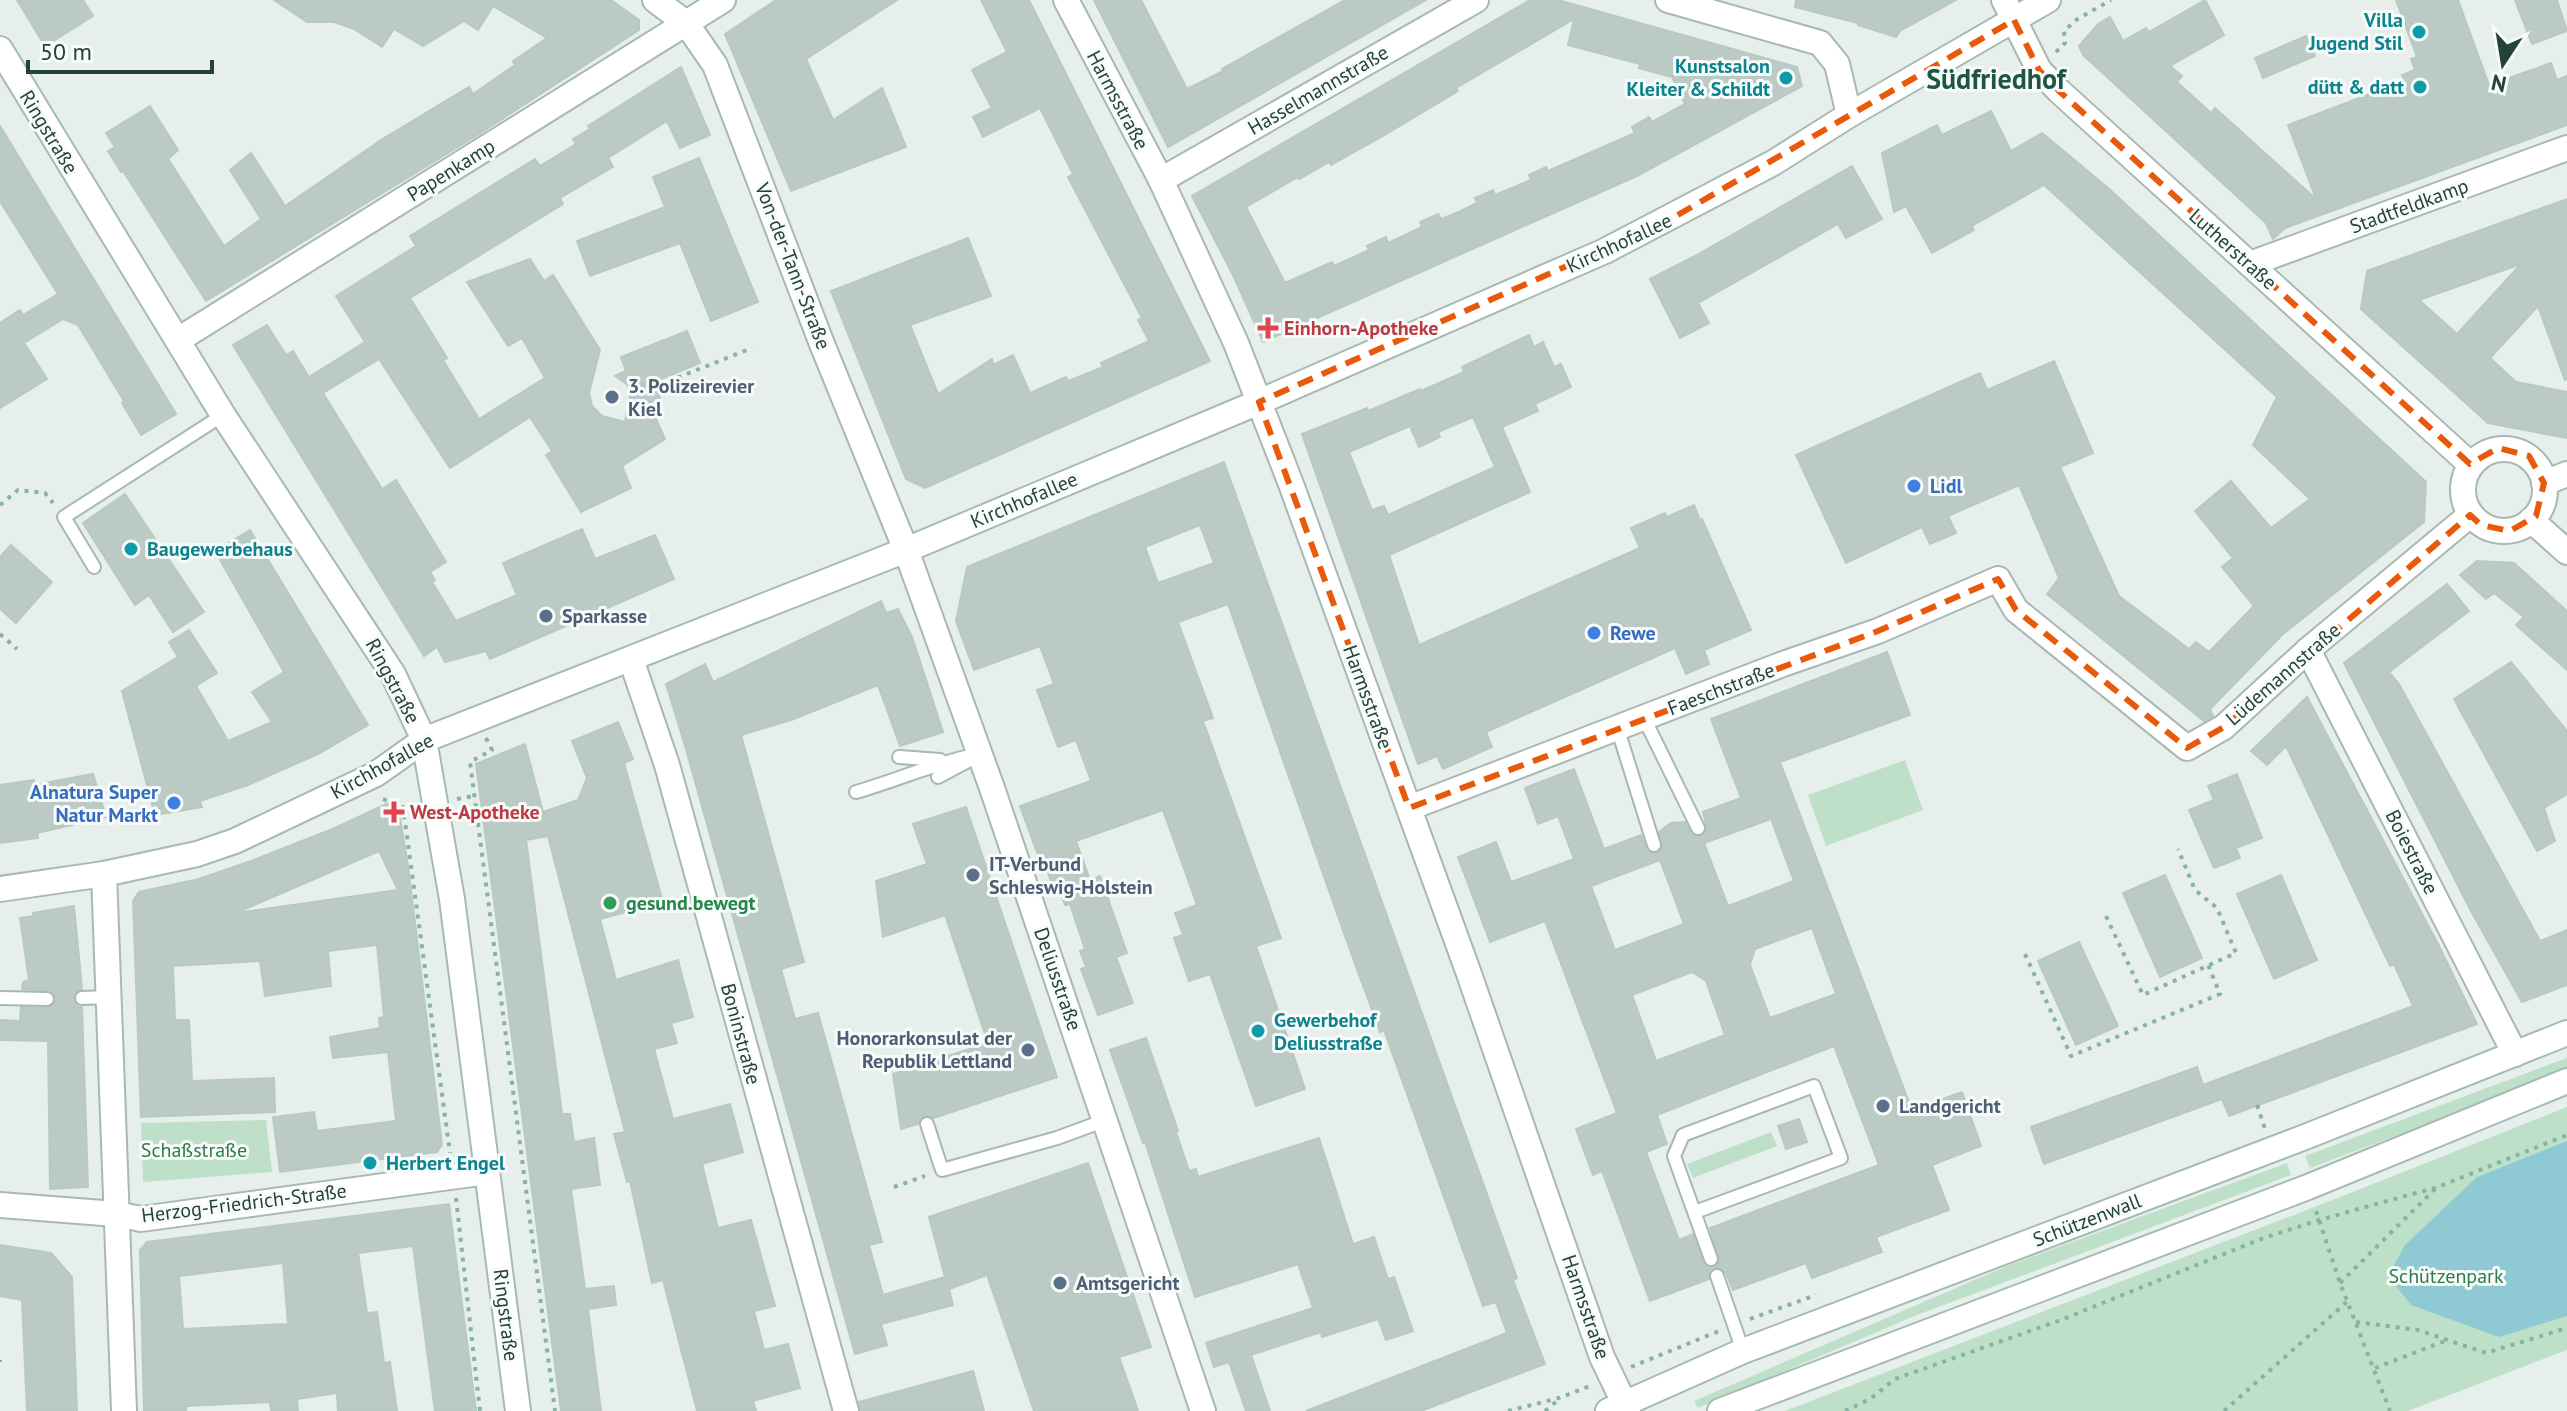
<svg xmlns="http://www.w3.org/2000/svg" width="2567" height="1411" font-family="'PT Sans',sans-serif">
  <style>
    .green { fill: #bfe0c8 }
    .water { fill: #8ec9d4 }
    .building { fill: #bbcac4; stroke: #b8c9c2; stroke-width: 2; fill-rule: evenodd }
    .lines { fill: none; stroke-linecap: round; stroke-linejoin: round }
    .lane-casing { stroke: #a8b8b2; stroke-width: 16 }
    .street-casing { stroke: #a8b8b2; stroke-width: 28 }
    .secondary-casing { stroke: #a4bbb3; stroke-width: 28 }
    .path { stroke: #86b3a5; stroke-width: 4; stroke-dasharray: 4 6; stroke-linecap: butt }
    .lane { stroke: #fff; stroke-width: 12 }
    .street { stroke: #fff; stroke-width: 24 }
    .secondary { stroke: #fff; stroke-width: 24 }
    .marked { fill: none; stroke: #e8590c; stroke-width: 6; stroke-dasharray: 16 10; stroke-linejoin: round }
    .culture-dot { fill: #0f9aa8; stroke: #f7fbf9; stroke-width: 3 }
    .health-dot { fill: #e0444e; stroke: #f7fbf9; stroke-width: 3 }
    .service-dot { fill: #5c6f8a; stroke: #f7fbf9; stroke-width: 3 }
    .shop-dot { fill: #3f7fe0; stroke: #f7fbf9; stroke-width: 3 }
    .leisure-dot { fill: #2e9e5b; stroke: #f7fbf9; stroke-width: 3 }
    .labels { text-anchor: middle; dominant-baseline: central; stroke-width: 6; stroke-linejoin: round; paint-order: stroke }
    .culture-label { font-size: 20px; font-weight: bold; fill: #0d838f; stroke: #f7fbf9; text-anchor: end }
    .street-label { font-size: 20px; fill: #24423a; stroke: #f7fbf9 }
    .health-label { font-size: 20px; font-weight: bold; fill: #be3a42; stroke: #f7fbf9; text-anchor: start }
    .service-label { font-size: 20px; font-weight: bold; fill: #4e5e75; stroke: #f7fbf9; text-anchor: start }
    .shop-label { font-size: 20px; font-weight: bold; fill: #366cbe; stroke: #f7fbf9; text-anchor: start }
    .leisure-label { font-size: 20px; font-weight: bold; fill: #27864d; stroke: #f7fbf9; text-anchor: start }
    .park-label { font-size: 20px; fill: #2d7a4b; stroke: #f7fbf9 }
    .district-label { font-size: 28px; font-weight: bold; fill: #1f5548; stroke: #f7fbf9 }
  </style>
  <rect width="100%" height="100%" fill="#e6efeb"/>
  <g class="green">
    <polygon points="1905,760 1923,810 1826,846 1808,795"/>
    <polygon points="2567,1058 2567,1071 2310,1168 2305,1156"/>
    <polygon points="2567,1107 2567,1350 2408,1411 1785,1411 2335,1199"/>
    <polygon points="266,1120 272,1172 143,1182 141,1123"/>
    <polygon points="1771,1132 1777,1146 1693,1178 1687,1164"/>
    <polygon points="2287,1163 2291,1175 1917,1315 1698,1408 1694,1401 2007,1266"/>
  </g>
  <polygon class="water" points="2567,1141 2567,1316 2499,1337 2411,1305 2388,1276 2405,1245 2477,1177"/>
  <g class="building">
    <polygon points="17,0 83,0 93,16 45,46"/>
    <polygon points="274,0 611,0 639,20 639,30 479,134 206,301 123,171 121,172 108,151 115,147 106,133 150,106 178,150 168,159 224,246 261,219 230,170 251,153 285,206 381,140 469,87 473,94 515,65 513,61 547,38 493,6 478,30 464,21 423,46 394,29 382,47 354,29 334,22 307,22"/>
    <polygon points="776,0 897,0 806,59 833,120 882,88 906,147 791,191 725,34"/>
    <polygon points="981,0 1029,0 1210,361 925,488 906,479 831,291 968,238 991,296 910,325 938,394 992,359 993,365 1013,355 1030,393 1066,377 1068,381 1086,374 1103,367 1101,363 1149,341 1138,320 1142,318 1068,177 1073,174 1040,108 983,137 973,117 992,108 972,70 1007,52"/>
    <polygon points="1094,0 1141,0 1187,89 1223,71 1222,69 1345,0 1426,0 1168,147"/>
    <path d="M1530,0H1558L1797,67L1802,86L1637,176L1263,342L1233,275L1192,196ZM1574,19L1568,45L1640,64L1639,68L1672,77L1685,104L1652,122L1649,117L1632,127L1635,133L1548,171L1546,167L1529,175L1531,180L1512,188L1495,195L1493,190L1475,198L1477,203L1459,212L1441,219L1438,214L1420,222L1422,227L1388,243L1386,237L1367,246L1369,250L1334,266L1332,262L1285,283L1246,207L1298,177L1299,179L1329,162L1331,165L1383,136L1458,91L1456,88Z"/>
    <polygon points="1796,0 1956,0 1900,31 1896,37 1858,25 1858,23 1795,7"/>
    <polygon points="2205,0 2224,35 2170,66 2182,76 2177,82 2211,113 2215,108 2316,199 2288,125 2404,81 2402,75 2415,70 2411,59 2417,57 2396,0 2458,0 2489,85 2551,63 2557,80 2567,76 2567,125 2285,228 2273,239 2266,223 2083,55 2079,46 2098,24 2110,17 2123,41 2146,28 2149,32"/>
    <polygon points="2515,0 2557,0 2567,31 2532,44"/>
    <polygon points="2306,36 2315,56 2263,78 2255,58"/>
    <polygon points="681,67 710,135 680,148 667,121 608,158 613,167 560,198 563,204 410,298 447,358 443,360 479,419 545,378 522,338 508,346 467,282 530,259 544,281 553,275 600,350 589,393 592,406 602,416 625,422 630,396 628,385 615,376 626,371 621,357 687,331 700,363 654,382 660,398 649,403 665,439 622,466 631,488 581,512 546,455 552,451 530,417 450,468 379,359 323,393 382,489 396,480 446,562 430,572 435,580 432,582 456,621 517,595 503,563 582,529 595,559 655,535 674,579 490,659 486,651 445,662 437,647 424,656 233,345 267,325 286,355 293,351 309,377 365,342 336,296 416,246 410,236 535,159 540,166 576,144 573,139 590,129 588,126"/>
    <polygon points="1991,111 2011,151 2042,133 2107,187 2426,482 2424,522 2283,634 2210,709 2213,716 2204,721 2047,594 2059,578 2019,485 1948,516 1956,533 1930,544 1922,527 1846,563 1796,455 1980,373 1987,390 2054,361 2093,453 2060,467 2119,596 2189,649 2196,642 2209,652 2254,606 2222,567 2233,558 2195,511 2231,481 2271,528 2310,499 2253,445 2277,397 2044,185 1972,226 1974,230 1932,253 1906,206 1894,212 1882,153 1937,125 1942,135"/>
    <polygon points="0,126 176,414 141,435 122,403 124,401 78,325 63,319 24,343 47,379 0,408 0,323 20,310 23,315 58,294 0,201"/>
    <polygon points="699,158 758,302 711,321 680,243 590,276 577,241 665,207 653,177"/>
    <polygon points="1852,166 1882,219 1846,238 1838,224 1698,303 1709,323 1680,338 1650,279 1697,255"/>
    <path d="M2567,199V379L2565,380L2538,306L2490,358L2516,382L2567,392V438L2488,423L2361,309L2367,271ZM2521,264L2457,334L2419,300Z"/>
    <path d="M1529,335L1534,347L1543,342L1554,367L1561,364L1571,387L1535,404L1538,411L1502,427L1530,492L1389,555L1419,645L1640,548L1631,528L1665,513L1667,517L1694,505L1700,520L1702,519L1751,630L1704,650L1709,664L1686,674L1675,648L1486,732L1492,747L1443,769L1437,756L1418,764L1302,434L1367,408L1368,411L1420,389L1421,391L1464,372L1462,367ZM1473,417L1495,467L1388,515L1384,506L1372,510L1349,452L1410,426L1419,447L1440,437L1438,432Z"/>
    <path d="M1224,462L1517,1278L1513,1280L1545,1364L1421,1411H1306L1507,1333L1496,1302L1483,1306L1384,1030L1380,1032L1345,936L1228,604L1178,622L1213,718L1203,721L1281,938L1256,946L1305,1089L1256,1106L1210,974L1189,981L1174,938L1183,935L1175,913L1197,905L1163,810L1076,841L1090,880L1100,876L1127,953L1116,957L1133,1003L1098,1015L1081,969L1086,967L1080,951L1085,949L1070,904L1065,905L1060,890L1055,892L1044,862L1041,863L1020,806L1091,781L1076,740L1058,747L1037,690L1054,684L1040,646L974,670L956,621L967,567ZM1200,525L1214,563L1158,583L1145,547Z"/>
    <polygon points="125,494 204,612 173,632 149,595 135,605 83,523"/>
    <polygon points="250,530 368,725 318,754 248,785 200,801 202,807 155,815 122,691 178,657 169,642 189,630 217,673 196,686 228,741 272,722 252,692 284,672 215,551"/>
    <polygon points="11,545 52,582 16,623 0,609 0,557"/>
    <polygon points="2477,561 2514,563 2567,611 2567,670 2516,625 2524,617 2494,593 2486,599 2460,575"/>
    <polygon points="2447,584 2469,611 2389,672 2399,684 2540,941 2567,930 2567,985 2522,1002 2471,911 2344,663"/>
    <polygon points="881,601 886,613 898,609 912,637 943,732 900,746 878,685 794,719 741,735 804,962 781,969 795,1019 818,1013 882,1242 869,1245 883,1295 945,1277 929,1217 1088,1163 1151,1347 1119,1357 1138,1411 1034,1411 987,1275 949,1289 953,1305 881,1324 887,1345 855,1354 686,749 666,684 705,664 713,682"/>
    <path d="M1887,652L1910,715L1780,762L1912,1110L1962,1092L1981,1146L1932,1165L1949,1210L1876,1237L1882,1252L1812,1278L1806,1263L1733,1290L1726,1273L1715,1267L1710,1271L1709,1279L1650,1301L1602,1171L1593,1175L1576,1129L1617,1113L1545,921L1490,942L1458,857L1496,842L1511,882L1574,859L1558,816L1538,824L1525,788L1574,769L1604,849L1641,835L1647,851L1657,853L1663,846L1659,832L1671,823L1685,822L1692,835L1701,836L1707,828L1703,812L1741,798L1711,719ZM1771,819L1794,881L1728,906L1704,843ZM1660,860L1684,924L1615,950L1591,886ZM1812,928L1836,994L1770,1018L1750,965L1755,949ZM1692,972L1706,981L1725,1035L1656,1061L1632,995ZM1834,1046L1879,1165L1710,1228L1720,1260L1715,1267L1706,1266L1693,1234L1679,1240L1646,1152L1667,1144L1657,1115Z"/>
    <polygon points="2511,662 2567,731 2567,794 2544,808 2555,841 2537,851 2454,699"/>
    <polygon points="2307,697 2438,944 2477,1024 2229,1116 2222,1099 2044,1164 2031,1127 2197,1067 2203,1085 2413,1006 2394,964 2390,966 2286,746 2267,765 2251,751"/>
    <polygon points="618,722 633,759 624,763 663,902 600,919 616,980 678,960 693,1017 671,1023 677,1043 654,1049 673,1119 730,1104 743,1152 702,1164 718,1228 751,1220 775,1306 754,1311 764,1350 788,1344 800,1388 753,1401 756,1411 697,1411 663,1280 652,1283 630,1181 627,1182 614,1134 625,1132 548,836 526,840 562,1114 570,1114 574,1142 594,1138 600,1185 571,1189 585,1289 614,1286 616,1305 588,1309 601,1411 561,1411 476,764 525,744 543,812 578,800 587,778 572,741"/>
    <polygon points="93,774 106,817 37,833 38,838 0,843 0,785 34,780 34,785"/>
    <polygon points="2237,774 2262,838 2236,848 2240,858 2214,868 2189,810 2214,800 2208,786"/>
    <path d="M388,803L398,806L408,866L442,1145L437,1152L280,1172L273,1117L314,1112L317,1131L396,1121L388,1052L333,1058L330,1037L380,1028L379,1018L384,1017L377,945L328,951L331,986L265,996L260,961L173,966L175,1020H189L192,1081L274,1078L275,1112L141,1117L133,901L139,892L199,879L251,861L335,828ZM379,851L398,890L243,912V910Z"/>
    <polygon points="966,807 1057,1077 934,1118 924,1116 918,1124 901,1129 893,1074 988,1043 945,915 883,937 876,881 927,864 913,824"/>
    <polygon points="2165,875 2202,958 2160,977 2123,893"/>
    <polygon points="2281,875 2317,960 2274,979 2237,894"/>
    <polygon points="74,906 82,989 74,993 73,999 77,1006 82,1007 88,1187 50,1189 48,1041 0,1040 0,1020 20,1021 21,1007 48,1008 56,1000 51,991 22,989 23,982 29,980 20,918 34,916 33,913"/>
    <polygon points="2079,942 2118,1026 2076,1045 2038,961"/>
    <polygon points="1146,1038 1178,1131 1176,1132 1189,1171 1196,1169 1198,1177 1319,1138 1353,1244 1374,1237 1388,1279 1394,1277 1413,1331 1386,1340 1378,1319 1322,1337 1321,1332 1251,1355 1270,1411 1246,1411 1229,1362 1214,1367 1206,1343 1313,1308 1298,1264 1195,1297 1145,1142 1143,1143 1110,1050"/>
    <polygon points="1799,1119 1807,1142 1786,1149 1778,1126"/>
    <path d="M449,1204L476,1411H435L413,1246L358,1253L367,1313L377,1312L384,1363L390,1362L397,1411H338L337,1393L297,1399L298,1411H271L270,1402L186,1406V1411H144L140,1250L147,1242ZM283,1263L288,1324L183,1329L179,1276Z"/>
    <polygon points="0,1245 51,1253 72,1277 77,1411 27,1411 22,1300 0,1296"/>
    <polygon points="973,1371 984,1411 861,1411 859,1402"/>
  </g>
  <g class="lines">
    <g class="lane-casing">
      <g id="lane">
        <polyline points="94,567 64,517 223,415"/>
        <polyline points="1644,718 1698,828"/>
        <polyline points="1617,727 1654,845"/>
        <polyline points="899,757 940,760"/>
        <polyline points="938,777 970,760"/>
        <path d="M856,792C898,780 937,762 979,754"/>
        <polyline points="0,998 47,999"/>
        <polyline points="82,998 108,997"/>
        <polyline points="927,1124 942,1170 1057,1138 1106,1120"/>
        <polyline points="1695,1212 1841,1158 1814,1086 1683,1135 1674,1156 1711,1259"/>
        <polyline points="1717,1276 1743,1351"/>
      </g>
    </g>
    <g class="street-casing">
      <g id="street">
        <polyline points="655,0 686,23 715,65 822,344 906,550 992,788 1203,1411"/>
        <polyline points="1066,0 1161,180 1236,343 1291,484 1468,971 1602,1357 1628,1411"/>
        <polyline points="1668,0 1820,43 1837,64 1849,115"/>
        <polyline points="2004,0 2039,70 2059,91 2470,464"/>
        <polyline points="1161,180 1476,0"/>
        <polyline points="2250,264 2567,148"/>
        <polyline points="178,340 723,0"/>
        <circle cx="2504" cy="490" r="41"/>
        <polyline points="2544,483 2567,474"/>
        <polyline points="2531,520 2567,552"/>
        <polyline points="2308,650 2515,1054"/>
        <polyline points="631,659 667,765 846,1411"/>
        <polyline points="1409,808 1783,664 1878,631 1998,579 2016,610 2187,748 2224,727 2308,650 2470,515"/>
        <polyline points="104,874 124,1411"/>
        <polyline points="0,889 104,874 197,854 235,841 376,774 424,740"/>
        <polyline points="0,1205 116,1214 141,1219 487,1172"/>
      </g>
    </g>
    <g class="secondary-casing">
      <g id="secondary">
        <polyline points="0,49 223,415 393,674 424,740 452,899 518,1411"/>
        <polyline points="424,740 906,550 1259,402 1605,251 1773,163 1849,115 2048,0"/>
        <polyline points="1608,1411 1743,1351 2305,1137 2567,1033"/>
        <polyline points="1720,1411 2308,1187 2567,1081"/>
      </g>
    </g>
    <g class="path">
      <polyline points="2056,52 2065,43 2064,31 2076,20 2111,0"/>
      <polyline points="659,385 752,348"/>
      <polyline points="0,505 18,490 45,493 53,503"/>
      <polyline points="0,634 17,649"/>
      <polyline points="486,738 492,750 470,762 555,1411"/>
      <polyline points="383,799 403,807 450,1153"/>
      <polyline points="457,799 474,796"/>
      <polyline points="2106,916 2143,995 2236,953 2217,908 2195,890 2178,849"/>
      <polyline points="2025,954 2071,1056 2220,994 2208,965"/>
      <polyline points="2257,1105 2265,1129"/>
      <polyline points="894,1187 925,1176"/>
      <polyline points="456,1198 480,1411"/>
      <polyline points="2316,1211 2340,1283 2390,1411"/>
      <polyline points="2340,1283 2435,1189"/>
      <polyline points="1750,1319 1816,1295"/>
      <polyline points="2356,1322 2418,1330 2486,1353 2567,1328"/>
      <polyline points="0,1360 0,1362"/>
      <polyline points="1631,1367 1719,1331"/>
      <polyline points="2375,1368 2445,1341"/>
      <polyline points="1508,1411 1559,1398 1590,1386"/>
      <polyline points="1545,1411 1558,1400"/>
      <polyline points="1845,1411 1870,1399 1895,1379 2061,1320 2261,1239 2319,1220 2438,1187 2567,1135"/>
      <polyline points="2224,1411 2348,1301"/>
    </g>
    <use href="#lane" class="lane"/>
    <use href="#street" class="street"/>
    <use href="#secondary" class="secondary"/>
  </g>
  <path class="marked" d="M2014,20L2039,70L2059,91L2470,464L2498,448L2529,456L2544,483L2536,516L2510,531L2481,525L2470,515L2224,727L2187,748L2016,610L1998,579L1878,631L1409,808L1259,402L1664,223Z"/>
  <g class="culture-dot">
    <circle cx="2419" cy="32" r="8"/>
    <circle cx="1786" cy="78" r="8"/>
    <circle cx="2420" cy="87" r="8"/>
    <circle cx="131" cy="549" r="8"/>
    <circle cx="1258" cy="1031" r="8"/>
    <circle cx="370" cy="1163" r="8"/>
  </g>
  <g class="health-dot">
    <path d="M1264 316h8v8h8v8h-8v8h-8v-8h-8v-8h8z"/>
    <path d="M390 800h8v8h8v8h-8v8h-8v-8h-8v-8h8z"/>
  </g>
  <g class="service-dot">
    <circle cx="612" cy="397" r="8"/>
    <circle cx="546" cy="616" r="8"/>
    <circle cx="973" cy="875" r="8"/>
    <circle cx="1028" cy="1050" r="8"/>
    <circle cx="1883" cy="1106" r="8"/>
    <circle cx="1060" cy="1283" r="8"/>
  </g>
  <g class="shop-dot">
    <circle cx="1914" cy="486" r="8"/>
    <circle cx="1594" cy="633" r="8"/>
    <circle cx="174" cy="803" r="8"/>
  </g>
  <circle class="leisure-dot" cx="610" cy="903" r="8"/>
  <g class="labels">
    <g class="culture-label">
      <text x="2403" y="20">Villa<tspan x="2403" dy="23">Jugend Stil</tspan></text>
      <text x="1770" y="66">Kunstsalon<tspan x="1770" dy="23">Kleiter &amp; Schildt</tspan></text>
      <text x="2404" y="87">dütt &amp; datt</text>
      <text x="147" y="549" text-anchor="start">Baugewerbehaus</text>
      <text x="1274" y="1020" text-anchor="start">Gewerbehof<tspan x="1274" dy="23">Deliusstraße</tspan></text>
      <text x="386" y="1163" text-anchor="start">Herbert Engel</text>
    </g>
    <g class="street-label">
      <text transform="translate(1318 90) rotate(-30)">Hasselmannstraße</text>
      <text transform="translate(1118 100) rotate(62)">Harmsstraße</text>
      <text transform="translate(49 132) rotate(59)">Ringstraße</text>
      <text transform="translate(451 170) rotate(-32)">Papenkamp</text>
      <text transform="translate(2409 206) rotate(-20)">Stadtfeldkamp</text>
      <text transform="translate(1619 243) rotate(-25)">Kirchhofallee</text>
      <text transform="translate(2233 249) rotate(42)">Lutherstraße</text>
      <text transform="translate(793 266) rotate(69)">Von-der-Tann-Straße</text>
      <text transform="translate(1024 500) rotate(-23)">Kirchhofallee</text>
      <text transform="translate(2283 674) rotate(-41)">Lüdemannstraße</text>
      <text transform="translate(393 681) rotate(62)">Ringstraße</text>
      <text transform="translate(1721 689) rotate(-21)">Faeschstraße</text>
      <text transform="translate(1368 697) rotate(70)">Harmsstraße</text>
      <text transform="translate(382 766) rotate(-29)">Kirchhofallee</text>
      <text transform="translate(2412 852) rotate(63)">Boiestraße</text>
      <text transform="translate(1058 979) rotate(71)">Deliusstraße</text>
      <text transform="translate(741 1034) rotate(75)">Boninstraße</text>
      <text transform="translate(244 1203) rotate(-7)">Herzog-Friedrich-Straße</text>
      <text transform="translate(2087 1220) rotate(-21)">Schützenwall</text>
      <text transform="translate(1586 1307) rotate(71)">Harmsstraße</text>
      <text transform="translate(506 1315) rotate(83)">Ringstraße</text>
    </g>
    <g class="health-label">
      <text x="1284" y="328">Einhorn-Apotheke</text>
      <text x="410" y="812">West-Apotheke</text>
    </g>
    <g class="service-label">
      <text x="628" y="386">3. Polizeirevier<tspan x="628" dy="23">Kiel</tspan></text>
      <text x="562" y="616">Sparkasse</text>
      <text x="989" y="864">IT-Verbund<tspan x="989" dy="23">Schleswig-Holstein</tspan></text>
      <text x="1012" y="1038" text-anchor="end">Honorarkonsulat der<tspan x="1012" dy="23">Republik Lettland</tspan></text>
      <text x="1899" y="1106">Landgericht</text>
      <text x="1076" y="1283">Amtsgericht</text>
    </g>
    <g class="shop-label">
      <text x="1930" y="486">Lidl</text>
      <text x="1610" y="633">Rewe</text>
      <text x="158" y="792" text-anchor="end">Alnatura Super<tspan x="158" dy="23">Natur Markt</tspan></text>
    </g>
    <g class="leisure-label">
      <text x="626" y="903">gesund.bewegt</text>
    </g>
    <g class="park-label">
      <text x="194" y="1150">Schaßstraße</text>
      <text x="2446" y="1276">Schützenpark</text>
    </g>
    <g class="district-label">
      <text x="1996" y="78">Südfriedhof</text>
    </g>
  </g>
  <g transform="translate(2503 64) rotate(192)" stroke="#f7fbf9" stroke-width="6" paint-order="stroke">
  <path d="M0-6L14 30L0 20L-14 30Z" fill="#24423a"/>
  <text y="-12" font-size="22" font-weight="bold" text-anchor="middle" fill="#24423a">N</text>
  </g>
  <path d="M28 60v12h184v-12" fill="none" stroke="#24423a" stroke-width="4"/>
  <text x="40" y="60" font-size="24" fill="#24423a" stroke="#f7fbf9" stroke-width="6" paint-order="stroke">50 m</text>
</svg>
